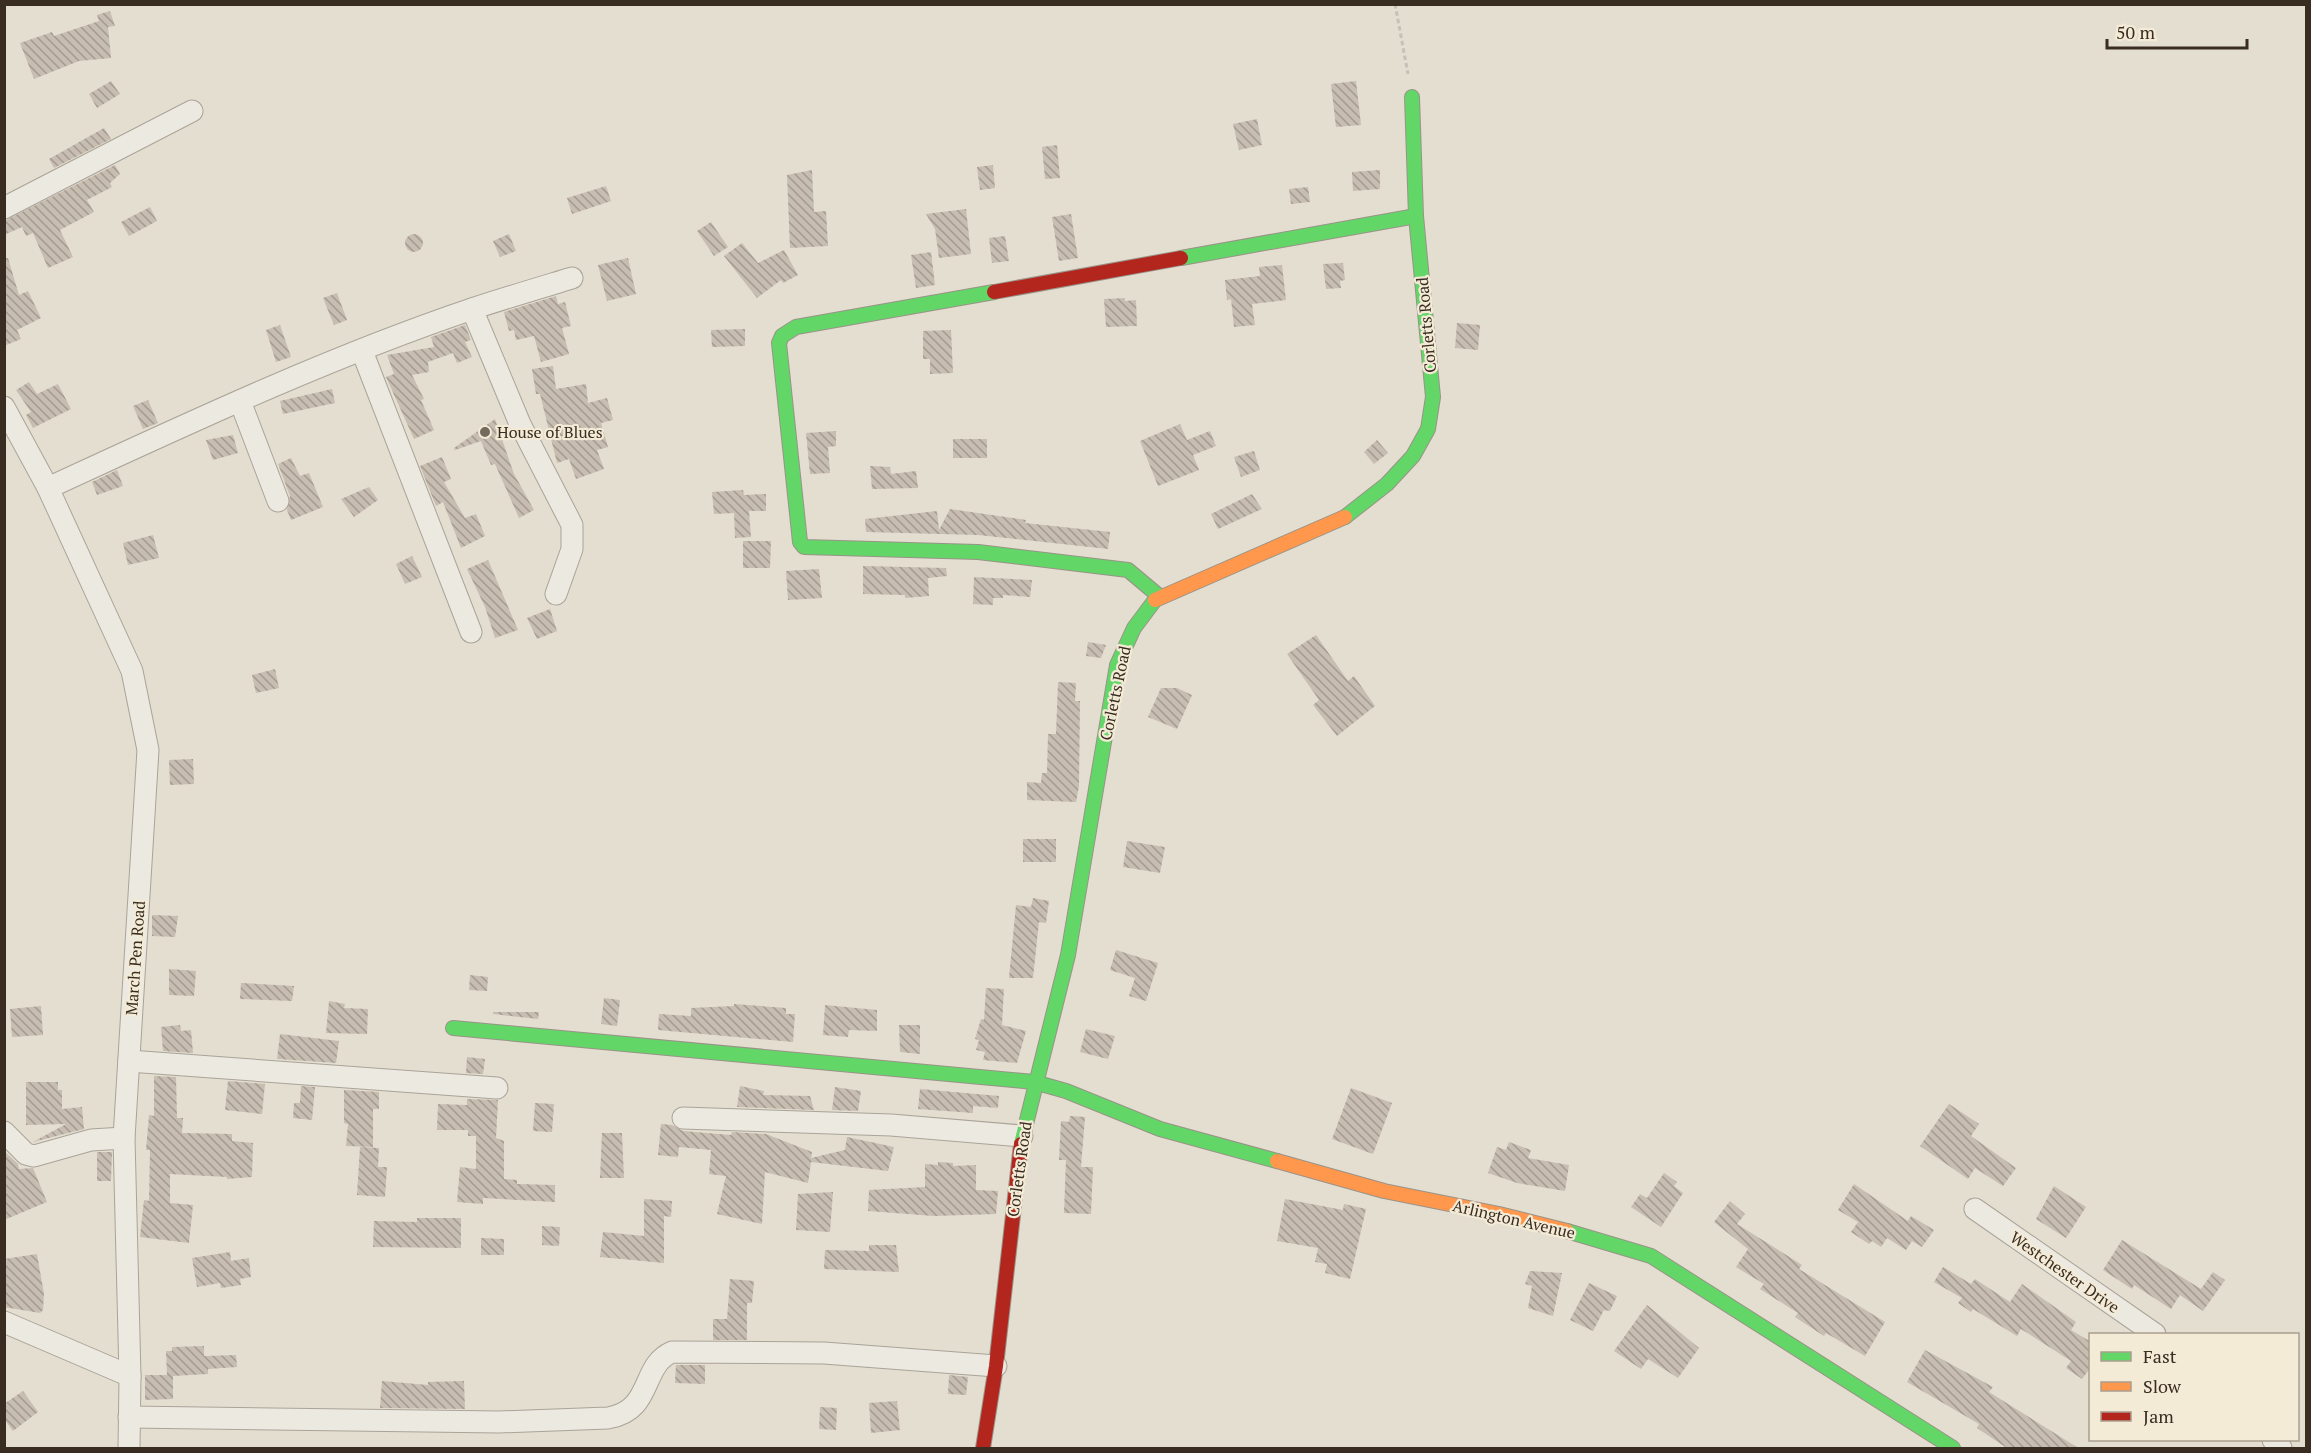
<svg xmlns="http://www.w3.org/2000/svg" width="2311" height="1453" font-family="'PT Serif',serif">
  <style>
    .building { fill: url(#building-back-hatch) }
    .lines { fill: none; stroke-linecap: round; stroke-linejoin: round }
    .street-casing { stroke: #aaa398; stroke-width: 23 }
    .fast-casing { stroke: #999388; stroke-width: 16 }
    .slow-casing { stroke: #999388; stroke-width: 16 }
    .jam-casing { stroke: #999388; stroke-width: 16 }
    .path { stroke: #c5c0b8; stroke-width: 3; stroke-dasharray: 4.5 3; stroke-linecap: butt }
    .street { stroke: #ece9e1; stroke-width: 21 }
    .fast { stroke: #63d668; stroke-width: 14 }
    .slow { stroke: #ff974d; stroke-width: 14 }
    .jam { stroke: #b3261e; stroke-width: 14 }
    .poi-dot { fill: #756a5e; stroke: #f4ebd7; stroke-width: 2 }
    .labels { text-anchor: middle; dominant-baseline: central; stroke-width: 4.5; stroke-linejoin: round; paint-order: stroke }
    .street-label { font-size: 16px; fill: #392c21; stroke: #f4ebd7 }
    .poi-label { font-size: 16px; fill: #392c21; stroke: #f4ebd7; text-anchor: start }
  </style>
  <defs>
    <pattern id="building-back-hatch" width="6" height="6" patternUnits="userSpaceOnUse" patternTransform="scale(1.5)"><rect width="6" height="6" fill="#c8bdb1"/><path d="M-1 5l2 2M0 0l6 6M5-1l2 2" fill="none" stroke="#a39a90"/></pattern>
  </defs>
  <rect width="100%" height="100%" fill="#e4ded0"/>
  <g class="building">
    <polygon points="110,11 115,26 108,27 111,58 79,61 34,79 20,43 52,32 54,36 99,21 97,15"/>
    <polygon points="111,81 120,94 97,108 89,94"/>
    <polygon points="1356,81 1361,125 1336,127 1331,84"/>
    <polygon points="1257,119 1262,145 1239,150 1233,124"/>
    <polygon points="104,128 111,139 54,168 49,159"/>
    <polygon points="1057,145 1060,178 1045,179 1042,147"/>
    <polygon points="115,165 120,174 110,183 112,187 87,200 94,212 60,230 73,257 48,268 33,233 26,236 22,227 4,235 4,221"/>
    <polygon points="993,165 995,188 980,190 977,167"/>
    <polygon points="812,170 814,212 826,211 828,246 790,248 787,175"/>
    <polygon points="1380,170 1380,189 1353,191 1352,172"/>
    <polygon points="606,186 611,201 572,214 567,198"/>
    <polygon points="1308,187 1310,202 1291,204 1289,189"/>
    <polygon points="150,207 157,221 129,236 121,222"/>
    <polygon points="966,209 971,254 939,258 935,229 926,214"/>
    <polygon points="1071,214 1078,258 1059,261 1052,217"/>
    <polygon points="711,222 728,247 714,256 697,231"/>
    <circle cx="414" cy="243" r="9"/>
    <polygon points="509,234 516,251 500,257 493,241"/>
    <polygon points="1005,236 1009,261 992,263 989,238"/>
    <polygon points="742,243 758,263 784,250 798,275 783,283 781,280 757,298 724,256"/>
    <polygon points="931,252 935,285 916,288 911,255"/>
    <polygon points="4,258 8,258 19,295 28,291 41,318 17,330 21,339 4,346"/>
    <polygon points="628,258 636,294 607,301 598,265"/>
    <polygon points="1343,263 1345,280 1340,281 1341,288 1326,289 1323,264"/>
    <polygon points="1282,265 1286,300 1252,304 1255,325 1234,327 1231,299 1227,300 1225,280 1260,276 1259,267"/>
    <polygon points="337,293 347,320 334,325 323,298"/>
    <polygon points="556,296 558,304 565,302 571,326 562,328 569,354 541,362 534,336 516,340 514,330 509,331 504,312"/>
    <polygon points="1125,298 1125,301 1136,300 1137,326 1106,327 1104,299"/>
    <polygon points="1457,323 1480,325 1478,350 1455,348"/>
    <polygon points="280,325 291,357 276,362 266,330"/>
    <polygon points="465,325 471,340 465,342 472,357 457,363 453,353 428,362 429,372 412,375 424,399 421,400 434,430 414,439 386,377 394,374 387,355 434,347 431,337"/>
    <polygon points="745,329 745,346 712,347 711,330"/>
    <polygon points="951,330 953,373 930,374 930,359 923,359 923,331"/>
    <polygon points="553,366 556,389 586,384 588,403 607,398 613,420 601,423 608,447 597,450 604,469 576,479 569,459 557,463 540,394 536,394 532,369"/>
    <polygon points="29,382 37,394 58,384 71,409 33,428 26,415 31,412 16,390"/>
    <polygon points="332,389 335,403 283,414 280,401"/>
    <polygon points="148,400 158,423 143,429 133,406"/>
    <polygon points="495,419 514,474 534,510 519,518 495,464 491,465 481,441 455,450 454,448"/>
    <polygon points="1180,424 1187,440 1210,431 1216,446 1193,455 1199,470 1158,486 1140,441"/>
    <polygon points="836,431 836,446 828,447 830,473 810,474 806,433"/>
    <polygon points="233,435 238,453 213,460 206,440"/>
    <rect x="953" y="439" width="34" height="19"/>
    <polygon points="1377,440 1388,453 1374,464 1364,452"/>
    <polygon points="1254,451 1260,470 1241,477 1234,457"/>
    <polygon points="442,457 451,479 444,482 465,518 476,514 485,536 461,548 443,502 436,506 420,466"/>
    <polygon points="291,458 300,476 309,473 323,507 291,520 287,510 290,496 278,464"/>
    <polygon points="870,466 890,467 891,474 916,471 918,488 872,489"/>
    <polygon points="117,470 123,486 97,495 92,482"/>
    <polygon points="369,487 378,500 354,517 341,499"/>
    <polygon points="743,490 744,495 766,494 766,511 749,511 751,537 735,538 734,513 714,514 712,492"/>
    <polygon points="1252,494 1262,509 1218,529 1211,514"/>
    <polygon points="950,509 1026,520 1025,523 1110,532 1108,549 978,535 866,532 865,519 937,511 939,530"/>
    <polygon points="153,535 159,558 128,565 123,543"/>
    <polygon points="743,541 771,541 770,568 743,568"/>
    <polygon points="412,556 422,577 405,584 396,564"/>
    <polygon points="488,560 518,630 495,638 485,607 467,569"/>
    <polygon points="863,566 946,568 947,576 928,578 929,596 905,598 905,595 863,594"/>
    <polygon points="819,569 822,598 788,600 786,571"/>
    <polygon points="974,577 1032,580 1030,597 1003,595 1003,598 993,598 993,605 973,604"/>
    <polygon points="550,609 557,631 537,639 527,618"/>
    <polygon points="1316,635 1348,681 1354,676 1375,706 1337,736 1313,705 1319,700 1287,654"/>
    <polygon points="1088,642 1106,645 1101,658 1086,656"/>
    <polygon points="275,669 279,688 256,693 252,675"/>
    <polygon points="1058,682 1076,683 1075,701 1080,701 1079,786 1076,802 1027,800 1027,782 1041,783 1042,773 1047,773 1048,734 1056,734"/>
    <polygon points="1161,688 1177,688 1192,695 1177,729 1148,717"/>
    <polygon points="193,759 194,784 170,785 169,760"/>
    <rect x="1023" y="839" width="33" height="23"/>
    <polygon points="1127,841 1165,847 1160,873 1123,867"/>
    <polygon points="1033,898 1049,901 1046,923 1039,922 1033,978 1009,978 1016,905 1031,907"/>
    <polygon points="152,915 178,916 175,937 152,936"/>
    <polygon points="1116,950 1158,963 1146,1001 1129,996 1135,978 1110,970"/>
    <polygon points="169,969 196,971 194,996 169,995"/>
    <polygon points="470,975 488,977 487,991 469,990"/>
    <polygon points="241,983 294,986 292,1001 240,999"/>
    <polygon points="986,988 1004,989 1002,1025 1026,1031 1017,1063 983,1060 985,1052 976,1050 979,1040 975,1039 981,1019 984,1020"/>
    <polygon points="604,998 620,1000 617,1026 601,1024"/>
    <polygon points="329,1001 345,1004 344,1008 368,1009 367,1034 326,1033"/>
    <polygon points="734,1004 786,1008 786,1014 795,1014 793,1042 658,1030 659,1014 691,1016 691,1008 734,1006"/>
    <polygon points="825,1005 877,1010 877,1031 849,1030 848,1037 823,1035"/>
    <polygon points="41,1006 43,1035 12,1037 10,1009"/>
    <polygon points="493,1012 539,1012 538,1019 493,1014"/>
    <polygon points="180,1025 181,1031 191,1030 193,1053 163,1051 161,1027"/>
    <polygon points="899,1025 920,1025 920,1054 900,1052"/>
    <polygon points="1086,1029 1115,1036 1108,1059 1080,1052"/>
    <polygon points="280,1034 339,1041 336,1063 277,1059"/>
    <polygon points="467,1057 485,1059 483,1074 466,1073"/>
    <polygon points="154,1076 176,1077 177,1118 183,1118 182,1133 232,1134 232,1141 253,1143 252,1177 227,1179 227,1177 170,1174 170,1203 193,1205 189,1243 140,1237 144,1200 149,1201 150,1150 146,1150 149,1115 154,1116"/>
    <polygon points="228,1081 265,1084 262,1114 225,1110"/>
    <polygon points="26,1082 58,1082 58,1090 62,1090 62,1109 82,1107 84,1129 33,1142 66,1124 26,1125"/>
    <polygon points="301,1086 315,1087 312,1120 293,1118 294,1103 300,1103"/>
    <polygon points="740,1086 764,1091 763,1095 810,1096 814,1110 737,1107"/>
    <polygon points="835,1087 861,1091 858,1111 832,1110"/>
    <polygon points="1351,1088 1392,1103 1373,1154 1332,1139"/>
    <polygon points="920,1089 999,1096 998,1108 973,1106 973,1113 918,1109"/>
    <polygon points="344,1090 379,1092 379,1109 373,1109 373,1147 346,1146 348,1124 344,1123"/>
    <polygon points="467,1099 498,1100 496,1138 504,1141 504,1179 517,1180 517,1184 555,1185 555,1202 483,1198 483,1204 457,1202 460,1167 476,1169 476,1136 468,1136 468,1130 437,1130 438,1104 467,1105"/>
    <polygon points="535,1103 554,1104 552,1132 533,1131"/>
    <polygon points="1949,1104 1979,1124 1971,1136 2016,1168 2003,1186 1975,1168 1968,1179 1920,1146"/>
    <polygon points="1070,1116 1085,1117 1081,1167 1093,1167 1091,1214 1064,1213 1066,1160 1059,1160 1061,1121 1069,1122"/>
    <polygon points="661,1124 672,1125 683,1131 731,1135 732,1132 766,1134 812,1152 811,1158 845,1150 847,1137 894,1147 888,1171 811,1162 808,1183 765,1172 762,1224 717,1214 726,1176 709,1174 711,1150 679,1147 678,1157 658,1155"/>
    <polygon points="602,1133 622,1133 624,1178 600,1178"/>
    <polygon points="1509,1142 1531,1150 1528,1158 1569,1165 1565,1191 1517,1183 1488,1173 1497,1147 1506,1150"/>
    <polygon points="360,1147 379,1148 378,1167 387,1167 385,1197 357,1195"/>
    <polygon points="4,1151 18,1164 19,1169 33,1168 47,1202 4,1220"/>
    <polygon points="97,1152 112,1152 111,1181 97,1181"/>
    <polygon points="938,1162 953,1163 953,1166 976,1165 976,1190 998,1191 996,1214 934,1216 868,1211 869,1190 925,1187 925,1164 938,1165"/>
    <polygon points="1664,1173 1677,1182 1674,1186 1683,1193 1661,1227 1631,1207 1640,1194 1647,1198"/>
    <polygon points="1854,1184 1908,1221 1911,1216 1934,1230 1922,1247 1912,1241 1906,1250 1887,1238 1881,1247 1872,1241 1869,1244 1851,1232 1858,1222 1838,1210"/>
    <polygon points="2054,1186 2086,1207 2066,1238 2036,1219"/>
    <polygon points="833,1192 830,1232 796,1230 798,1194"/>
    <polygon points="644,1199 672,1201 671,1217 664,1216 664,1263 600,1257 603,1232 644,1236"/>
    <polygon points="1285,1199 1343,1210 1344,1204 1366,1209 1350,1279 1325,1273 1327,1264 1315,1262 1318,1248 1277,1241"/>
    <polygon points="1730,1201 1745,1214 1737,1224 1802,1265 1799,1269 1885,1322 1865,1356 1826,1333 1824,1336 1795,1317 1798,1313 1760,1289 1764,1284 1736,1267 1748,1249 1714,1222"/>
    <polygon points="417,1218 461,1218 461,1248 373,1247 374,1221 417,1222"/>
    <polygon points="542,1226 560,1227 559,1246 542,1245"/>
    <polygon points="481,1238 504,1239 504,1255 481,1255"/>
    <polygon points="2122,1240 2201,1289 2213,1272 2225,1280 2203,1311 2180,1295 2171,1309 2134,1285 2132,1289 2103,1270"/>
    <polygon points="869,1245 896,1245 899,1272 824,1269 825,1250 869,1251"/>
    <polygon points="230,1252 231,1261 249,1258 251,1277 240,1279 241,1285 221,1288 220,1283 197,1287 192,1258"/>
    <polygon points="37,1254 44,1294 43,1310 40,1313 4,1307 4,1259"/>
    <polygon points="1943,1267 1971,1284 1975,1279 2010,1302 2022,1284 2076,1322 2071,1330 2091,1342 2091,1367 2082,1379 2066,1368 2071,1361 2021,1329 2017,1336 1973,1309 1971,1312 1958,1303 1962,1298 1934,1282"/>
    <polygon points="1530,1271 1562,1273 1553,1316 1528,1308 1532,1286 1525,1284"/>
    <polygon points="730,1279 754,1281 752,1303 747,1303 747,1340 713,1340 713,1319 727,1319"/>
    <polygon points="1589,1283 1617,1296 1610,1311 1604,1310 1593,1331 1570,1320"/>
    <polygon points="1647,1305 1699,1348 1678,1378 1648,1359 1641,1369 1614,1351"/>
    <polygon points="204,1346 204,1356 236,1355 237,1367 208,1369 208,1374 173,1376 173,1399 145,1400 145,1375 167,1375 166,1351 172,1351 172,1347"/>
    <polygon points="1925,1350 1993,1387 1989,1392 2080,1449 2008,1449 1977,1428 1979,1424 1907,1382"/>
    <polygon points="676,1365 705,1365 705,1384 675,1383"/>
    <polygon points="949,1375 968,1377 966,1395 948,1394"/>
    <polygon points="382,1381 428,1385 428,1382 464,1381 465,1409 380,1408"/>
    <polygon points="23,1391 38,1412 13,1431 4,1419 4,1404"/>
    <polygon points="897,1401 900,1430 871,1433 869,1403"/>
    <polygon points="820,1407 837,1408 836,1430 819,1429"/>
  </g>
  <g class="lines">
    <g class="street-casing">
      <g id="street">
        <polyline points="4,208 192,111"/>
        <polyline points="472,309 520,424 572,525 572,549 556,594"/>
        <polyline points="362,351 471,632"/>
        <polyline points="240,401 278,501"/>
        <polyline points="4,407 48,488 132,671 148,750 124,1138 130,1376 129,1448"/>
        <path d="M48,488C187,424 327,358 472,309C505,298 539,288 572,278"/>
        <polyline points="129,1061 497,1088"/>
        <polyline points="683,1118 891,1125 1022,1136"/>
        <polyline points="4,1132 26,1154 34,1156 91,1140 124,1138"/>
        <polyline points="1975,1209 2155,1334"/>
        <polyline points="4,1322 130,1376"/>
        <path d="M129,1417L499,1422L608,1418C654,1410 640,1366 672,1352L824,1353L996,1366"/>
        <polyline points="2273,1440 2281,1448"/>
      </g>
    </g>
    <g class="fast-casing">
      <g id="fast">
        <polyline points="1181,258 1416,216"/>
        <polyline points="994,292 796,327 782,336 779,343 800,542 804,547 978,552 1128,570 1159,596"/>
        <polyline points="1345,517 1387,484 1413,456 1428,429 1433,397 1416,216 1412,97"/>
        <polyline points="453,1028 1034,1082 1066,1091 1160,1129 1277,1161"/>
        <polyline points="1021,1144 1068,955 1117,665 1134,628 1155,600"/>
        <polyline points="1567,1231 1651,1256 1953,1448"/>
      </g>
    </g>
    <g class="slow-casing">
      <g id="slow">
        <polyline points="1155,600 1345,517"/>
        <polyline points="1277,1161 1384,1191 1499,1214 1567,1231"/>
      </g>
    </g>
    <g class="jam-casing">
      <g id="jam">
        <polyline points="994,292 1181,258"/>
        <polyline points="983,1448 996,1366 1021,1144"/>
      </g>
    </g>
    <polyline class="path" points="1395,4 1408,74"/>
    <use href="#street" class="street"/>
    <use href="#fast" class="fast"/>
    <use href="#slow" class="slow"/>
    <use href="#jam" class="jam"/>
  </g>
  <circle class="poi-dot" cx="485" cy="432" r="6"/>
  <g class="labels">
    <g class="street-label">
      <text transform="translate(1426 325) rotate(-95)">Corletts Road</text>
      <text transform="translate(1115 693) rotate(-78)">Corletts Road</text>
      <text transform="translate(135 958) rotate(-86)">March Pen Road</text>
      <text transform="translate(1019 1169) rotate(-82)">Corletts Road</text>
      <text transform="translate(1514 1219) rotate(13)">Arlington Avenue</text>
      <text transform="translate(2065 1272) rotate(35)">Westchester Drive</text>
    </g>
    <g class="poi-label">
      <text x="497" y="432">House of Blues</text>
    </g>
  </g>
  <rect width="2311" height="1453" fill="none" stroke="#392c21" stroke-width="12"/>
  <rect x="2089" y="1333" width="210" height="108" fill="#f4ebd7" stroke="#a99f8e" stroke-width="1.5"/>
  <rect x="2101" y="1352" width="30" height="9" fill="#63d668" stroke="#a99f8e" stroke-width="1.5"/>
  <text x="2143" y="1363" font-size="18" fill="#392c21">Fast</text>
  <rect x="2101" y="1382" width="30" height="9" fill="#ff974d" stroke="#a99f8e" stroke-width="1.5"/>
  <text x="2143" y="1393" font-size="18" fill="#392c21">Slow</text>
  <rect x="2101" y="1412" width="30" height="9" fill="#b3261e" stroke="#a99f8e" stroke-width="1.5"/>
  <text x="2143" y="1423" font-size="18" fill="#392c21">Jam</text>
  <path d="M2107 39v9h140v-9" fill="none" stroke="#392c21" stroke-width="3"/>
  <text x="2116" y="39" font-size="18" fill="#392c21" stroke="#f4ebd7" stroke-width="4.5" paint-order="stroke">50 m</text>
</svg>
